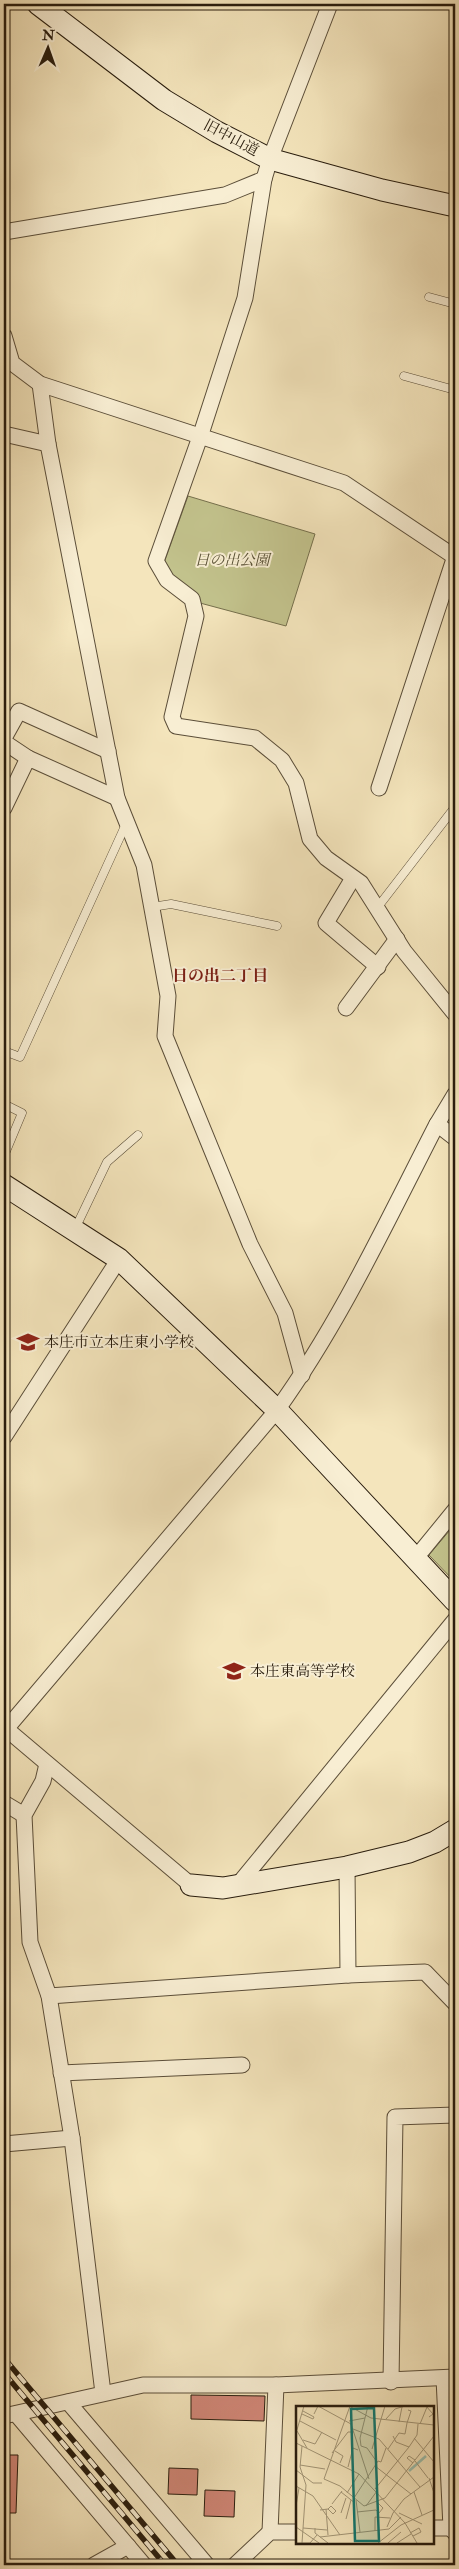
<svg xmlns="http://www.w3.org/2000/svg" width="459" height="2569" font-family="'IM FELL Double Pica','Noto Serif JP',serif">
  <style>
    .green { fill: #c2c28c; stroke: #756f4c }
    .building { fill: #d18677; stroke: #281c0d }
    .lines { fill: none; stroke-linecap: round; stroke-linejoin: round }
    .lane-casing { stroke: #5b4e39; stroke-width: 9 }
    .street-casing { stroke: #5b4e39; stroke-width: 17 }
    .secondary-casing { stroke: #281c0d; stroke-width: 23 }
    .lane { stroke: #f8eed3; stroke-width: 8 }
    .street { stroke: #f8eed3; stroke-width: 15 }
    .secondary { stroke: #f8eed3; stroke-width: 21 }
    .rail-casing { stroke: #281c0d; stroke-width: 5.5 }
    .rail { stroke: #f8eed3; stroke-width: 4; stroke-dasharray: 11; stroke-linecap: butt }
    .labels { text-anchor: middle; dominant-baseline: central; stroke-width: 4; stroke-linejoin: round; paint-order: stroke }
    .street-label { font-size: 15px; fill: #281c0d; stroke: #f8eed3 }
    .park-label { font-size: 15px; font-style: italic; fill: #564e33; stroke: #f8eed3 }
    .poi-label { font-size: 15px; fill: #281c0d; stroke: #f8eed3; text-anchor: start }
    .neighbourhood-label { font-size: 16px; font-weight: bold; fill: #7a1f14; stroke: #f8eed3 }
    .inset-river { fill: none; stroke: #9cbfae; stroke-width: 2.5 }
    .inset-road { fill: none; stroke: #a29576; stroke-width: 1 }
    .view { fill: #0f766e; fill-opacity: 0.15; stroke: #0f766e; stroke-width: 2.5 }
    .inset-edge { fill: none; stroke: #281c0d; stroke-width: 2.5 }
  </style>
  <rect width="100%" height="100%" fill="#f4e5bc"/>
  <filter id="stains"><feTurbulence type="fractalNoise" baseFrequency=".004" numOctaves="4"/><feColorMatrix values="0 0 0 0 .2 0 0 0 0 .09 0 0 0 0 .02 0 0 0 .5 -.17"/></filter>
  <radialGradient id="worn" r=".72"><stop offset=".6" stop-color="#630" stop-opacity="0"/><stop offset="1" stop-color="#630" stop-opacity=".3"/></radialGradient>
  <g class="green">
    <polygon points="188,496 315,534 286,626 200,603 171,576 164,563"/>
    <polygon points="455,1524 455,1582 429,1555"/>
  </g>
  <g class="building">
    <polygon points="191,2395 265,2396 264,2421 191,2419"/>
    <polygon points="4,2455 18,2455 16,2513 4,2513"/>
    <polygon points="169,2468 198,2469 197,2495 168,2494"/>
    <polygon points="205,2490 235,2491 234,2517 204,2516"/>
  </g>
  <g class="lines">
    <g class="lane-casing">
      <g id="lane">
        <polyline points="429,297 455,304"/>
        <polyline points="404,376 455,390"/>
        <polyline points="152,907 171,904 277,926"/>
        <polyline points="377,908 455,807"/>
        <polyline points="4,1051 20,1057 126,824"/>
        <polyline points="4,1104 22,1113 4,1156"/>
        <polyline points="75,1229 107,1162 138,1135"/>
      </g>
    </g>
    <g class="street-casing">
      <g id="street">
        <polyline points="330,4 270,159 264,179 245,298 201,434 156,561 167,580 192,599 196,616 172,717 176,726 255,738 282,760 296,783 310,839 326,858 361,883 404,951 455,1014"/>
        <polyline points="4,232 225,195 264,179"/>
        <polyline points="4,336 12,363 40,384 344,483 455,557"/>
        <polyline points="40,384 48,444 117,798 144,865 168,996 165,1036 250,1244 285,1313 302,1375"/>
        <polyline points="4,434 48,444"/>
        <polyline points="4,738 19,711 108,751"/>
        <polyline points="4,742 28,758"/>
        <polyline points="379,788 455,556"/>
        <polyline points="4,808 28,758 117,798"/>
        <polyline points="353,878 326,923 378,967"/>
        <polyline points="346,1008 397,939"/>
        <polyline points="437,1124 455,1138"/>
        <polyline points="4,1437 119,1259"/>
        <polyline points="415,1559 455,1510"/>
        <polyline points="4,1727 191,1885"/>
        <path d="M6,1729L277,1410C341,1321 387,1221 437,1124L455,1094"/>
        <polyline points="47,1764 43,1781 24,1815 30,1942 49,1996 72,2138 103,2393"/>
        <polyline points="4,1803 24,1815"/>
        <polyline points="347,1867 348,1975"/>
        <polyline points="237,1886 455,1620"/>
        <polyline points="49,1996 348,1975 425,1972 455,2003"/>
        <polyline points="61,2073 242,2065"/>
        <polyline points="4,2144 72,2138"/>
        <polyline points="444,2378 451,2528 455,2533"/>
        <polyline points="391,2382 395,2117 455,2115"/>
        <polyline points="68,2402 207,2565"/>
        <polyline points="16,2414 144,2565"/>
        <polyline points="4,2416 143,2385 276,2385 455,2377"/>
        <polyline points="433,2528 451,2528"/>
        <polyline points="270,2532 276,2385"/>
        <polyline points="94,2565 128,2546"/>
        <polyline points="235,2565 270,2532 298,2532"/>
      </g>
    </g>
    <g class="secondary-casing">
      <g id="secondary">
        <polyline points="38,4 164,100 217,132 270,159 382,190 455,206"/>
        <polyline points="4,1185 119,1259 277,1410 455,1601"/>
        <polyline points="191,1885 223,1888 347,1867 409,1852 435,1842 455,1830"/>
      </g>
    </g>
    <use href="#lane" class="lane"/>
    <use href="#street" class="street"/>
    <use href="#secondary" class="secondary"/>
    <g class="rail-casing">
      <g id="rail">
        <polyline points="4,2358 178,2565"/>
        <polyline points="4,2373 165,2565"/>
      </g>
    </g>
    <use href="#rail" class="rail"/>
  </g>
  <defs>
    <g id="school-bare" transform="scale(1.725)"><path d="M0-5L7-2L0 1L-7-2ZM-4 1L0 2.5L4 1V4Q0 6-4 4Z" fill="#8f2418" stroke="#f8eed3" stroke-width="2.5" paint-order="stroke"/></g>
  </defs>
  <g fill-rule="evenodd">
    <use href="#school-bare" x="28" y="1342"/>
    <use href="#school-bare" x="234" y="1671"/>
  </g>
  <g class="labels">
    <g class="street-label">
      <text transform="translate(231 138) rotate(28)">旧中山道</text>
    </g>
    <g class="park-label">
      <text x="232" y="560">日の出公園</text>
    </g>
    <g class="poi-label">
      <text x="44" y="1342">本庄市立本庄東小学校</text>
      <text x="250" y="1671">本庄東高等学校</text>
    </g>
    <g class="neighbourhood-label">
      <text x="220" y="976">日の出二丁目</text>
    </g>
  </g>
  <g transform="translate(296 2406)">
    <rect width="138" height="138" fill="#f4e5bc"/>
    <path class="inset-river" d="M113,65L130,50"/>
    <path class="inset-road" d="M53,0L75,12L138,19M54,0L28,73L44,80L68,100L89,92L138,30M72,0L64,32L65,40L71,42L81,56M130,0L137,8L133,11M6,8L17,13L18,11L7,5M18,8L22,0L55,18L73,73M90,13L99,3L109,0M4,15L40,34M53,15L69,12M103,16L106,1M111,17L115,5L112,4M124,18L131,1M57,23L83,33L124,81M1,25L11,42M0,27L8,0M97,30L100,36L113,41M118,32L138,56M7,34L19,38L26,26M0,37L63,68L109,117M6,40L4,61L10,79L6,137M76,43L89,0M92,43L103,27L109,28L111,17M39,45L47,50L44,57M36,47L52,26H58M119,55L132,72M117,57L111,52L113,50L119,54M4,59L29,63M79,60L115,88M52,61L57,42L62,44M0,64L17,77H26M133,72L138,87M0,80L17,90L44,129M79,83L113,41L121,29L122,18M45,86L59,97M118,86L126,109M51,87L63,68M58,92L82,55L85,56L90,42M60,94L64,126M36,98L46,85M0,100L3,82M70,100L81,85M30,103L32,129M24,104L32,103L37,108L40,105L35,100L32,103M61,106L80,104L83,107L87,102L81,96M45,107L50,92M103,107L126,118M50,113L55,94M109,117L121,137M0,121L23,137M91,121L97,107L108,93L138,71M7,122L31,124M19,122V127L32,137M79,125V111L94,112M114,127L123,122L125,126L117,130M24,131L93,123L105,111M0,137H14L21,129M82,137L105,119L138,104M92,137L105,126M101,137L115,128"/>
    <path class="view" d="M78,2L83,135H59L55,3Z"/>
    <rect width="138" height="138" class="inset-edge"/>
  </g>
  <rect width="459" height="2569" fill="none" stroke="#f4e5bc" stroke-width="20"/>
  <rect x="5" y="5" width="449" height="2559" fill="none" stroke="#281c0d" stroke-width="2.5"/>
  <rect x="10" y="10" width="439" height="2549" fill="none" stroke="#281c0d"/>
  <g transform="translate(48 48) rotate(2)" stroke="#f8eed3" stroke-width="4" paint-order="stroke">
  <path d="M0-4L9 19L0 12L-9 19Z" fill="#281c0d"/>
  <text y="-8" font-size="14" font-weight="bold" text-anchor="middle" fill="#281c0d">N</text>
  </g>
  <rect width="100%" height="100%" filter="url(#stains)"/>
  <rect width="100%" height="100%" fill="url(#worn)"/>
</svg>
